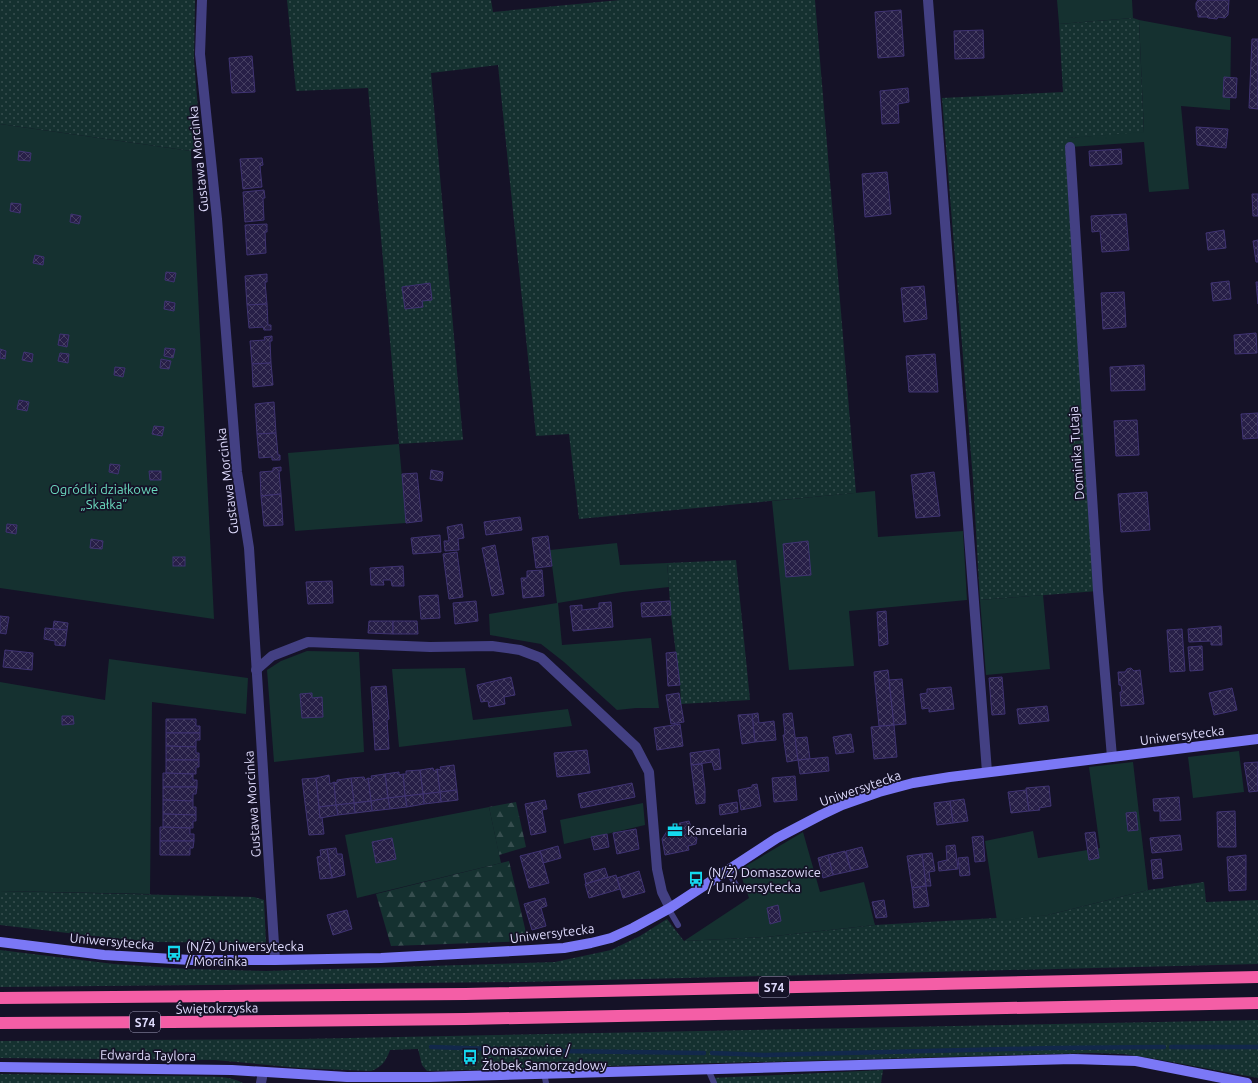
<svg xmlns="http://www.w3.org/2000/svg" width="1258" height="1083" font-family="Ubuntu,sans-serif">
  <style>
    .grass { fill: url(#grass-dots) }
    .forest { fill: url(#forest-firs) }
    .green { fill: #153130 }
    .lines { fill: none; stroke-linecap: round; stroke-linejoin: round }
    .stream { stroke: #12284b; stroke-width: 4.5 }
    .building { fill: url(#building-cross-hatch); stroke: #3f3372 }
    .lane { stroke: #434083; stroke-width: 6 }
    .street { stroke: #434083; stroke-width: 10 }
    .secondary { stroke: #7b78f6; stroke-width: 10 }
    .highway { stroke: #f45ea6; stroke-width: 12 }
    .labels { text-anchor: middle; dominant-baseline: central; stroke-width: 3.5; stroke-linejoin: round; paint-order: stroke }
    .shield { fill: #151227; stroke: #a29fbd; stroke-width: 1 }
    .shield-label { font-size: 12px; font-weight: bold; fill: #dfdbfd }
    .street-label { font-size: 13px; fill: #dfdbfd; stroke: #151227 }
    .park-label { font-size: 13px; fill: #6ad9bd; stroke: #151227 }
    .poi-label { font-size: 13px; fill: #dfdbfd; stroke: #151227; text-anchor: start }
  </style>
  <defs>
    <pattern id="grass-dots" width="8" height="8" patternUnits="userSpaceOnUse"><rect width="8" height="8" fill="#153130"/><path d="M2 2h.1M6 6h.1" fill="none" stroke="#374e4f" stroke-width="1.8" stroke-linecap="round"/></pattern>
    <pattern id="forest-firs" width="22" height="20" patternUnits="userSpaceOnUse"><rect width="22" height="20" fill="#153130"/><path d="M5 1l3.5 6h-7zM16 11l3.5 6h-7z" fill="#374e4f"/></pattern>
    <pattern id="building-cross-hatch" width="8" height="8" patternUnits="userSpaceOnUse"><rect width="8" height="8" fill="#271f47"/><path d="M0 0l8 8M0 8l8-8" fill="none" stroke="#463f62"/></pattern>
  </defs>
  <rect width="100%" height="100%" fill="#151227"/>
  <g class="grass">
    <polygon points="0,0 195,0 194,60 201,146 191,151 0,124"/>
    <polygon points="287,0 491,0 493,12 620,0 815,0 856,493 579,519 569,434 536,436 498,65 431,73 463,440 399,444 368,88 296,91"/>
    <polygon points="1133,18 1139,20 1144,133 1068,138 1070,147 1098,591 980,600 973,480 942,98 1063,92 1059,24"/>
    <polygon points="736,560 750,700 681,704 680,685 671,615 667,563"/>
    <polygon points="1204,882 1206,902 1258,900 1258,964 522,982 0,987 0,950 114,964 188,969 266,971 555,962 611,950 640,936 667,919 684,941 766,937 875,925 1048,915 1148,890"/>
    <polygon points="0,891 254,897 264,900 266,943 158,942 110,938 0,925"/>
    <path d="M1258,1020V1078L1150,1058L1123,1054L1091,1053L427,1071L422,1065L418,1049L390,1050C386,1061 382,1067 371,1071L300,1068L215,1060L0,1058V1041L300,1039Z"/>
    <polygon points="883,1070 881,1083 714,1083 712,1078"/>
    <path d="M0,1074L194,1076C211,1077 228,1075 243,1083H0Z"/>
  </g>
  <g class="forest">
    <polygon points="516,802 526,847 499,855 489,807"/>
    <polygon points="509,861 528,941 391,946 376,894"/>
  </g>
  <g class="green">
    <polygon points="1057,0 1132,0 1133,18 1059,24"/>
    <polygon points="1139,20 1231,37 1230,110 1181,106 1189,189 1149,192 1144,142 1070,147 1067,138 1144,132"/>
    <polygon points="0,124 191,151 214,619 0,588"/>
    <polygon points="399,444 406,523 295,531 288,453"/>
    <polygon points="875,491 878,537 963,531 967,600 849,611 854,666 789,670 772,501"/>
    <polygon points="617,543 620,565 667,563 669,587 623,592 558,603 562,645 651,638 659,708 636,708 617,710 564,662 541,644 490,635 489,614 557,603 550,550"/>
    <polygon points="1043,595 1050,669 986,675 980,600"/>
    <polygon points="307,651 359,652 364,752 274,762 267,670 281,661"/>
    <polygon points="109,659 248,678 246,714 152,702 150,894 0,891 0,682 105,700"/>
    <polygon points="465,668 473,720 568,709 572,726 399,747 392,669"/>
    <polygon points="1239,751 1244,792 1193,798 1188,757"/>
    <polygon points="1133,762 1148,890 1048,915 997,921 985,841 1033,831 1038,858 1100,848 1089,767"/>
    <polygon points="643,803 645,825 564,844 560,820"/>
    <polygon points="489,807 501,863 357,898 345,835"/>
    <polygon points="803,832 820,892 864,882 875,925 766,937 684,941 749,898 739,870"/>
  </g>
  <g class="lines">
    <g class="stream">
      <polyline points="431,1047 555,1051 704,1053"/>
      <polyline points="1171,1047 1258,1047"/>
      <polyline points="712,1053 765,1055 1053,1048 1164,1047"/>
    </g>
  </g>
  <g class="building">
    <polygon points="1198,0 1229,0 1228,15 1225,18 1218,17 1217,19 1208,18 1207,17 1198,17 1198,12 1196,9 1196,3"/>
    <polygon points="901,10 904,56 878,58 875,12"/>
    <polygon points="983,30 984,58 955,59 954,31"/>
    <polygon points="1252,39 1258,39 1258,109 1249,108"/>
    <polygon points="252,56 255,92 232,93 229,58"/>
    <polygon points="1224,77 1237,78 1236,98 1223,97"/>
    <polygon points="908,88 909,102 898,104 899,123 882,124 880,91"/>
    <polygon points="1196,127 1228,129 1226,148 1197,145"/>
    <polygon points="1121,149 1122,164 1090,166 1089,151"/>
    <polygon points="19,151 31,153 30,161 18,160"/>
    <polygon points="262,158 263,165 260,166 262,187 243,189 240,159"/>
    <polygon points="887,172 891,214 865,217 862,174"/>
    <polygon points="264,190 265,198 263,198 264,220 245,222 243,192"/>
    <polygon points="1252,194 1258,194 1258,216 1253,216"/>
    <polygon points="11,203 21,204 20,213 10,211"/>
    <polygon points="71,214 81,216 79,224 70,222"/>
    <polygon points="1126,214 1129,250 1102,252 1100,231 1092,232 1091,216"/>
    <polygon points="267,224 267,232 265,232 266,253 247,255 245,225"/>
    <polygon points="1224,230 1226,248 1208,250 1206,233"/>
    <polygon points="1258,240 1258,262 1256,262 1253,241"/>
    <polygon points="35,255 44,257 43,265 33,263"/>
    <polygon points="166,272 176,273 174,282 165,280"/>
    <polygon points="267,274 267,282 265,282 267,304 247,305 245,276"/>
    <polygon points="1229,281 1231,299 1213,301 1211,283"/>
    <polygon points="1256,282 1258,282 1258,304"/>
    <polygon points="430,283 432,300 422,301 423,307 405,309 402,287"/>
    <polygon points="924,286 927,319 904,322 901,288"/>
    <polygon points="1124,292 1126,327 1103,329 1101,293"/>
    <polygon points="165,301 175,303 174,311 164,309"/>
    <polygon points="267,304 268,325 271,325 271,330 264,330 263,327 249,328 247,305"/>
    <polygon points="1256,333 1257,353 1235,354 1234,335"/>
    <polygon points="60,334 69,335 67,347 58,345"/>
    <polygon points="272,336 272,341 270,341 271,363 252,364 250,341 265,340 264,337"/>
    <polygon points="165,348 175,349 173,358 164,356"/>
    <polygon points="0,349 6,351 5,359 0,358"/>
    <polygon points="24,352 33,354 32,362 22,360"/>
    <polygon points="60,353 69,354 68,363 58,361"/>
    <polygon points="935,354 938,392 909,392 906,356"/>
    <polygon points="161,359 171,361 169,369 160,368"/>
    <polygon points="271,363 273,385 253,387 252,364"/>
    <polygon points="1144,365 1145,390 1111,391 1110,367"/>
    <polygon points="115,367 125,368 123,377 114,375"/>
    <polygon points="19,400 29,402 27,411 17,409"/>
    <polygon points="274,402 276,433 257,434 255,404"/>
    <polygon points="1258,413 1258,438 1243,439 1241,414"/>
    <polygon points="1137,420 1139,455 1116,456 1114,421"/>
    <polygon points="154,426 164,427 162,436 152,434"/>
    <polygon points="276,433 278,455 280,455 280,460 272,460 272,457 259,458 257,434"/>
    <polygon points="110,464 120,465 118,474 109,472"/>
    <polygon points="281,467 281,471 279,471 281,494 261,496 260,472 273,471 273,468"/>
    <polygon points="431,470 443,472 442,481 430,479"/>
    <polygon points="149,471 161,471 161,480 150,480"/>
    <polygon points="934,472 940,516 916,518 911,475"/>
    <polygon points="417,473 422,521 406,523 402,474"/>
    <polygon points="1147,492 1150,530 1121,532 1118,494"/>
    <polygon points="281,494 283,525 264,526 261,496"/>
    <polygon points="520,517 522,530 486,535 484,522"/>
    <polygon points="7,524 17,525 16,534 6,532"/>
    <polygon points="462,524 464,538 458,539 459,550 445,551 444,541 449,541 447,527"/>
    <polygon points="440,535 441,552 413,554 411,538"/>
    <polygon points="548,536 552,566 536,568 532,538"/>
    <polygon points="91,539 103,541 102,549 90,548"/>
    <polygon points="808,541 811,575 786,577 783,544"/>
    <polygon points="495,545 504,594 492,596 482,548"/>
    <polygon points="457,552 463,597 449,599 443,554"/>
    <rect x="173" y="557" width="12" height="9"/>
    <polygon points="403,566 404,586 392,586 391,580 383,580 384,585 371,585 370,568"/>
    <polygon points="542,570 544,596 523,598 521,578 527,578 527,571"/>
    <polygon points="332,581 333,603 308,604 306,582"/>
    <polygon points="438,595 440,618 421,619 419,596"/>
    <polygon points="476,601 478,621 455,624 453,603"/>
    <polygon points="670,601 671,615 642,617 641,603"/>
    <polygon points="611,602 613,627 573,631 570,606 582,605 582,610 599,608 599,603"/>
    <polygon points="886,611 888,644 879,646 877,612"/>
    <polygon points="0,616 9,617 6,634 0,633"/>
    <polygon points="54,621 68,623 67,630 53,629"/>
    <polygon points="369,621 393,621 393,634 368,633"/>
    <polygon points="393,621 417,621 418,634 393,634"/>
    <polygon points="1221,626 1222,645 1211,645 1211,641 1189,642 1188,629"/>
    <polygon points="45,628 67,630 65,646 55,645 55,641 44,639"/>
    <polygon points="1182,629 1185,671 1170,672 1167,630"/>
    <polygon points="1202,646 1203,670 1190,671 1188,647"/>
    <polygon points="5,650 33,653 32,670 3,667"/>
    <polygon points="676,652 680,685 668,686 666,653"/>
    <polygon points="1131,668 1134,671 1140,670 1144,704 1121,706 1120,692 1122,692 1121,685 1119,685 1118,672 1125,672 1127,669"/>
    <polygon points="888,670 894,725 879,726 874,672"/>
    <polygon points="511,677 515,695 504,697 505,704 489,707 488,701 481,702 477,685"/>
    <polygon points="1002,677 1005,714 992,715 989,678"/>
    <polygon points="902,679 906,724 894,725 889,680"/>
    <polygon points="386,686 389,719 387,720 389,749 375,750 371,687"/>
    <polygon points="951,687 954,709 929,712 929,708 922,709 920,694 927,693 927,689"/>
    <polygon points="1232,688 1237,710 1214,715 1209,693"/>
    <polygon points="312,693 312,698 322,697 323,717 302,718 300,694"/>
    <polygon points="679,693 684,722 671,724 666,695"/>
    <polygon points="1047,706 1049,721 1019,724 1017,709"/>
    <polygon points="758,713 759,723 774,721 776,740 755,742 752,714"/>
    <polygon points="792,713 798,760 787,762 783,735 785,735 783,714"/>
    <polygon points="752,714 755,742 742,744 738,715"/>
    <polygon points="62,716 73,716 74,724 62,725"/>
    <polygon points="166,719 196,719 196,726 200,726 200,733 166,733"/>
    <polygon points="680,724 683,746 657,750 654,728"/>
    <polygon points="894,725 897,757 874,759 871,727"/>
    <polygon points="166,733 200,733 200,740 196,740 196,747 166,746"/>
    <polygon points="851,734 854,752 836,754 833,737"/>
    <polygon points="807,737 810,759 798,760 795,738"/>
    <polygon points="166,746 196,747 196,753 199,753 199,760 166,760"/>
    <polygon points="719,749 721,769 714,770 712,762 691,765 690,753"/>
    <polygon points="587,750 590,773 557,777 554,753"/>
    <polygon points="828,757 829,771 800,774 798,760"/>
    <polygon points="166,760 199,760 199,767 196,767 196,774 166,773"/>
    <polygon points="1258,762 1258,791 1249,792 1244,763"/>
    <polygon points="702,764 705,789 705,803 696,804 691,765"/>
    <polygon points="454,765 457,790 440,792 437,769 441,770 440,767"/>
    <polygon points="433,768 434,771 437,769 440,792 423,794 420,770"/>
    <polygon points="420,770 423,794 405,796 403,774 406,774 406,771"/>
    <polygon points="399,772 399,775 403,774 405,796 388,798 385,774"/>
    <polygon points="163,773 193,774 193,780 197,780 197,787 163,787"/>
    <polygon points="385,774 388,798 371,801 368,778 372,779 371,776"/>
    <polygon points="329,775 330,784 334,782 336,805 319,807 316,778"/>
    <polygon points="795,776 797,800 774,802 772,778"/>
    <polygon points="364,777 365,780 368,778 371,801 354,803 351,778"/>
    <polygon points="316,778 320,818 322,817 324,834 309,835 302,779"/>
    <polygon points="351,778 354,803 336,805 334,782 337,783 337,780"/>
    <polygon points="632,783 635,797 581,808 578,794"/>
    <polygon points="757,784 761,806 741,810 738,790 752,787 752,785"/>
    <polygon points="1049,786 1051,806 1039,808 1040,810 1029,811 1026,788"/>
    <polygon points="163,787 197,787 196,794 193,794 193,801 163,800"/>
    <polygon points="457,790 458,800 441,802 440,792"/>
    <polygon points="1026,790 1029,811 1011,813 1008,792"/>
    <polygon points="440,792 441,802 424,804 423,794"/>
    <polygon points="423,794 424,804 407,807 405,796"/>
    <polygon points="405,796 407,807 390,809 388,798"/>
    <polygon points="1179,797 1181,820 1160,821 1160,811 1154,811 1153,799"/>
    <polygon points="388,798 390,809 372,811 371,801"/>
    <polygon points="964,799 968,821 953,823 950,801"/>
    <polygon points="163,800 193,801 193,807 196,807 196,815 163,814"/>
    <polygon points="545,800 547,809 542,810 546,832 531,835 525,804"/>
    <polygon points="371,801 372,811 355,813 354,803"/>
    <polygon points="950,801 953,823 937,825 934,803"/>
    <polygon points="737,802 738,812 720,815 719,805"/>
    <polygon points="354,803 355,813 338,815 336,805"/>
    <polygon points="336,805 338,815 320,818 319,807"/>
    <polygon points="1235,811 1236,847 1218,847 1217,812"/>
    <polygon points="1136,812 1138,830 1128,831 1126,813"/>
    <polygon points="163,814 196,815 196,821 193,821 193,828 163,827"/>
    <polygon points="689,821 694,836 697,838 696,844 688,846 689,850 665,855 662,839 671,825"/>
    <polygon points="160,827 190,828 190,834 194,834 194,841 160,841"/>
    <polygon points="636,829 639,849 617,854 613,833"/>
    <polygon points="1095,832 1099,858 1089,860 1085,833"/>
    <polygon points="607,834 609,847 594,850 591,837"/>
    <polygon points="1180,835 1182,850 1152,853 1150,838"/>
    <polygon points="983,836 985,861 975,862 972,837"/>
    <polygon points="392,838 396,859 376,863 372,842"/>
    <polygon points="160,841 194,841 193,848 190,848 190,855 160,855"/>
    <polygon points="955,845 958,869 939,871 938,862 947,860 946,846"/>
    <polygon points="558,846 561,858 543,863 540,851"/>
    <polygon points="862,847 868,867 851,871 846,851"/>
    <polygon points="336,848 337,854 342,854 345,875 332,878 327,849"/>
    <polygon points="327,849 332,878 320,879 317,857 321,856 320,850"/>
    <polygon points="540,851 549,883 529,888 520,856"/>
    <polygon points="845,851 851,871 833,875 828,855"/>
    <polygon points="932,853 935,871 929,872 931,886 926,886 922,854"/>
    <polygon points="922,854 926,886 912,888 907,856"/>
    <polygon points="828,855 833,875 823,878 818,858"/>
    <polygon points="1246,855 1246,890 1229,891 1227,857"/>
    <polygon points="968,857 970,875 960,876 958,858"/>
    <polygon points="1161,859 1163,878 1153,879 1151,860"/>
    <polygon points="605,868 608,877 586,884 584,874"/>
    <polygon points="639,871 645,892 623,898 617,878"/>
    <polygon points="616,875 620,889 589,898 585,884"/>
    <polygon points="926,886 929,906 914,908 912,888"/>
    <polygon points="545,898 547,906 541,908 546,926 532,930 524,904"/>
    <polygon points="884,900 887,917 876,918 872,902"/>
    <polygon points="778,905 781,921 770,924 767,908"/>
    <polygon points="347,910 352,929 333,935 327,915"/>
  </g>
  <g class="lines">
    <g class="lane">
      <polyline points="727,870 736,885"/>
      <polyline points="668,908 678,925"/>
      <polyline points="708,1069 714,1083"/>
      <polyline points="544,1073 546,1083"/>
    </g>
    <g class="street">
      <polyline points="202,0 200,54 217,219 237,472 249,548 275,960"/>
      <polyline points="928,0 987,772"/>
      <polyline points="1070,147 1098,591 1112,757"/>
      <polyline points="256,670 272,656 308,642 430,647 492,646 520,650 541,658 636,747 649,772 657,869 662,892 670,908"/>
      <polyline points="261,1083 263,1072"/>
    </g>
    <g class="secondary">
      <polyline points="0,942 104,955 191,960 275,960 381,958 531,950 564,948 591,943 611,938 633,928 670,908 777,838 821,815 842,805 879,792 913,783 950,777 1258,739"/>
      <polyline points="0,1067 232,1070 347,1077 429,1077 1073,1059 1136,1061 1247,1083"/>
    </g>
    <g class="highway">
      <polyline points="0,998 466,994 1258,977"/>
      <polyline points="0,1023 172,1022 465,1019 1258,1003"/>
    </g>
  </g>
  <defs>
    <g id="office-bare" transform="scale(1.2)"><path d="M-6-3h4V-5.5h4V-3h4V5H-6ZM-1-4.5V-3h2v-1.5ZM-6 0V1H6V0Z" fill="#14d9ef" stroke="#151227" stroke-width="2.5" paint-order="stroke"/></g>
    <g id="bus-bare" transform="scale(1.2)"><path d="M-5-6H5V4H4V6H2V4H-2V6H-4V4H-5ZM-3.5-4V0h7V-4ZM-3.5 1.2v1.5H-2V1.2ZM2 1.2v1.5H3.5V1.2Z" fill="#14d9ef" stroke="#151227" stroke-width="2.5" paint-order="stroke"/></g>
  </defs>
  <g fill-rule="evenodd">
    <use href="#office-bare" x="675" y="830"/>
    <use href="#bus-bare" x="696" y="879"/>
    <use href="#bus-bare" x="174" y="953"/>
    <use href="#bus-bare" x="470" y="1057"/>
  </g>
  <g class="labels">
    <g class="shield">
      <rect x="759" y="977" width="30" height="20" rx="3"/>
      <rect x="130" y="1012" width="30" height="20" rx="3"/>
    </g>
    <g class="shield-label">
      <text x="774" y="987">S74</text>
      <text x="145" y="1022">S74</text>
    </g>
    <g class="street-label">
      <text transform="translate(198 159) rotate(-96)">Gustawa Morcinka</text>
      <text transform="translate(1076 453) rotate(-94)">Dominika Tutaja</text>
      <text transform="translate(227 481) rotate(-97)">Gustawa Morcinka</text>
      <text transform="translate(1182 735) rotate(-7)">Uniwersytecka</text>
      <text transform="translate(860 788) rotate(-19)">Uniwersytecka</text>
      <text transform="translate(252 804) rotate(-94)">Gustawa Morcinka</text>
      <text transform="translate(552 933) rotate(-7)">Uniwersytecka</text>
      <text transform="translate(112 941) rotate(5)">Uniwersytecka</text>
      <text transform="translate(217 1008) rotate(-1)">Świętokrzyska</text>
      <text transform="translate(148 1055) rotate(1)">Edwarda Taylora</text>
    </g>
    <g class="park-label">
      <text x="104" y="489">Ogródki działkowe<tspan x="104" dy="15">„Skałka”</tspan></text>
    </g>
    <g class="poi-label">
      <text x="687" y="830">Kancelaria</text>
      <text x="708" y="872">(N/Ż) Domaszowice<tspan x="708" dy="15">/ Uniwersytecka</tspan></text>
      <text x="186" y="946">(N/Ż) Uniwersytecka<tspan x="186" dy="15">/ Morcinka</tspan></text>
      <text x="482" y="1050">Domaszowice /<tspan x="482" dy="15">Żłobek Samorządowy</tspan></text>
    </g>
  </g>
</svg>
